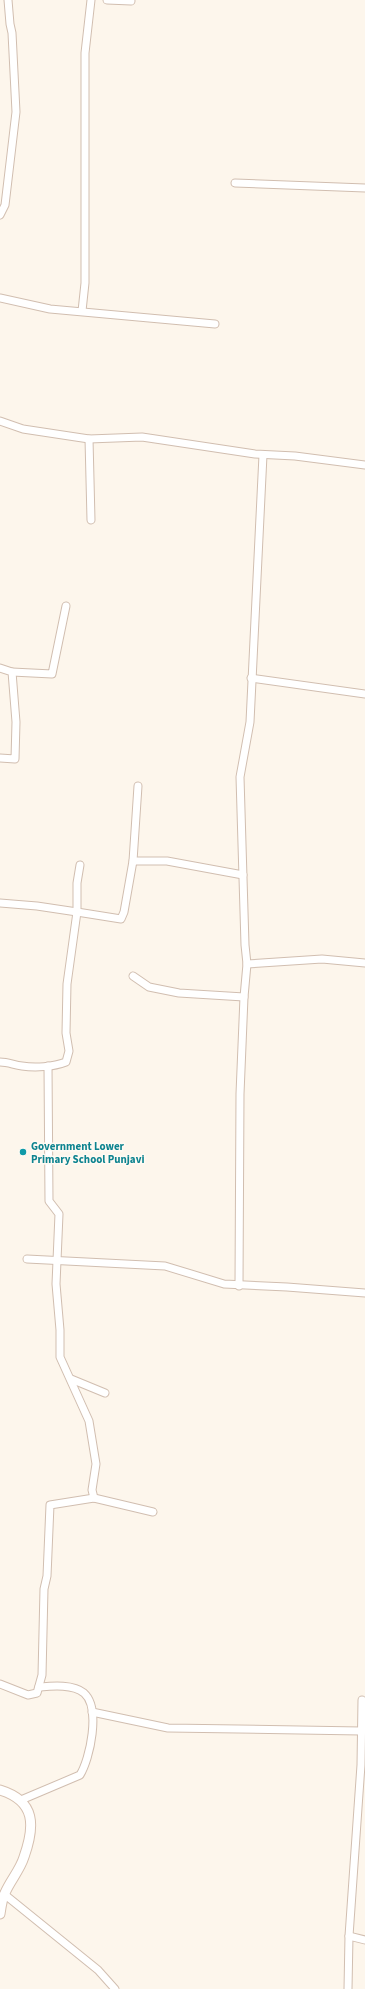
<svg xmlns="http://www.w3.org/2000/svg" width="365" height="1989" font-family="'Source Sans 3',sans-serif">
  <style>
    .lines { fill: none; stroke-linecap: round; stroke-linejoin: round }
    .street-casing { stroke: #d1beb0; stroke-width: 9 }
    .secondary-casing { stroke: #d6c0b0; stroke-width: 11 }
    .street { stroke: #fff; stroke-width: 7 }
    .secondary { stroke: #fff; stroke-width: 9 }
    .culture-dot { fill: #0f9aa8; stroke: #fffaf3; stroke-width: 1.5 }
    .labels { text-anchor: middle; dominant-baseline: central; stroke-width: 3; stroke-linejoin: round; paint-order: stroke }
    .culture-label { font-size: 11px; font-weight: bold; fill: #0d838f; stroke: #fffaf3; text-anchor: start }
  </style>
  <rect width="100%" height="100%" fill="#fdf6ec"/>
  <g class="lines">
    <g class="street-casing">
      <g id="street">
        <polyline points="107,0 131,1"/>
        <polyline points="235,183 365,188"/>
        <polyline points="0,215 5,205 16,112 12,33 10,24 8,0"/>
        <polyline points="0,298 50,309 215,324"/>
        <polyline points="82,311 85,283 85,53 91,0"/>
        <polyline points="0,421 23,429 89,439 142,437 255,454 295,456 365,465"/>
        <polyline points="89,439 91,520"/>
        <polyline points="0,668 12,672 16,722 15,759 0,758"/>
        <polyline points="12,672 52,674 66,606"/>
        <polyline points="251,678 365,694"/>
        <polyline points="133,861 167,861 243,875"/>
        <polyline points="80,865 77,883 77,912 121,919 124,912 133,861 138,786"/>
        <path d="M0,903L37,906L77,912L67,984L66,1033L69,1051L66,1062C53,1067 35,1068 22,1066C14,1065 8,1062 0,1062"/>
        <polyline points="247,964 322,959 365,963"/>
        <polyline points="133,976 149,987 179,993 244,997"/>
        <polyline points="48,1066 49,1201 59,1214 56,1284 60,1330 60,1357 89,1421 96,1464 92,1490 94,1498 153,1512"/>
        <polyline points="27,1259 165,1266 224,1284 287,1287 365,1293"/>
        <polyline points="239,1286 240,1094 244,997 247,964 245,945 240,777 250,722 263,455"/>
        <polyline points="71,1379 105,1393"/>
        <polyline points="0,1684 28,1695 37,1693 42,1675 44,1589 47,1576 50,1505 94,1498"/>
        <polyline points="92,1712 168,1728 361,1731"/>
        <path d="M21,1800L80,1775C90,1759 101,1708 84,1693C73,1684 52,1686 39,1687"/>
        <polyline points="4,1894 98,1970 115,1989"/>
        <polyline points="349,1936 365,1940"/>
        <polyline points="348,1989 349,1936 361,1765 362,1700"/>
      </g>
    </g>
    <g class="secondary-casing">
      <path id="secondary" d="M0,1790C36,1801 35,1826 24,1857C20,1870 10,1881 5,1893C2,1899 1,1907 0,1914"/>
    </g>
    <use href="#street" class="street"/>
    <use href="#secondary" class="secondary"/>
  </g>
  <circle class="culture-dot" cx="23" cy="1152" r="4"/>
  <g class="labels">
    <g class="culture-label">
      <text x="31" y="1146">Government Lower<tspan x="31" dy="13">Primary School Punjavi</tspan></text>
    </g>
  </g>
</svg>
